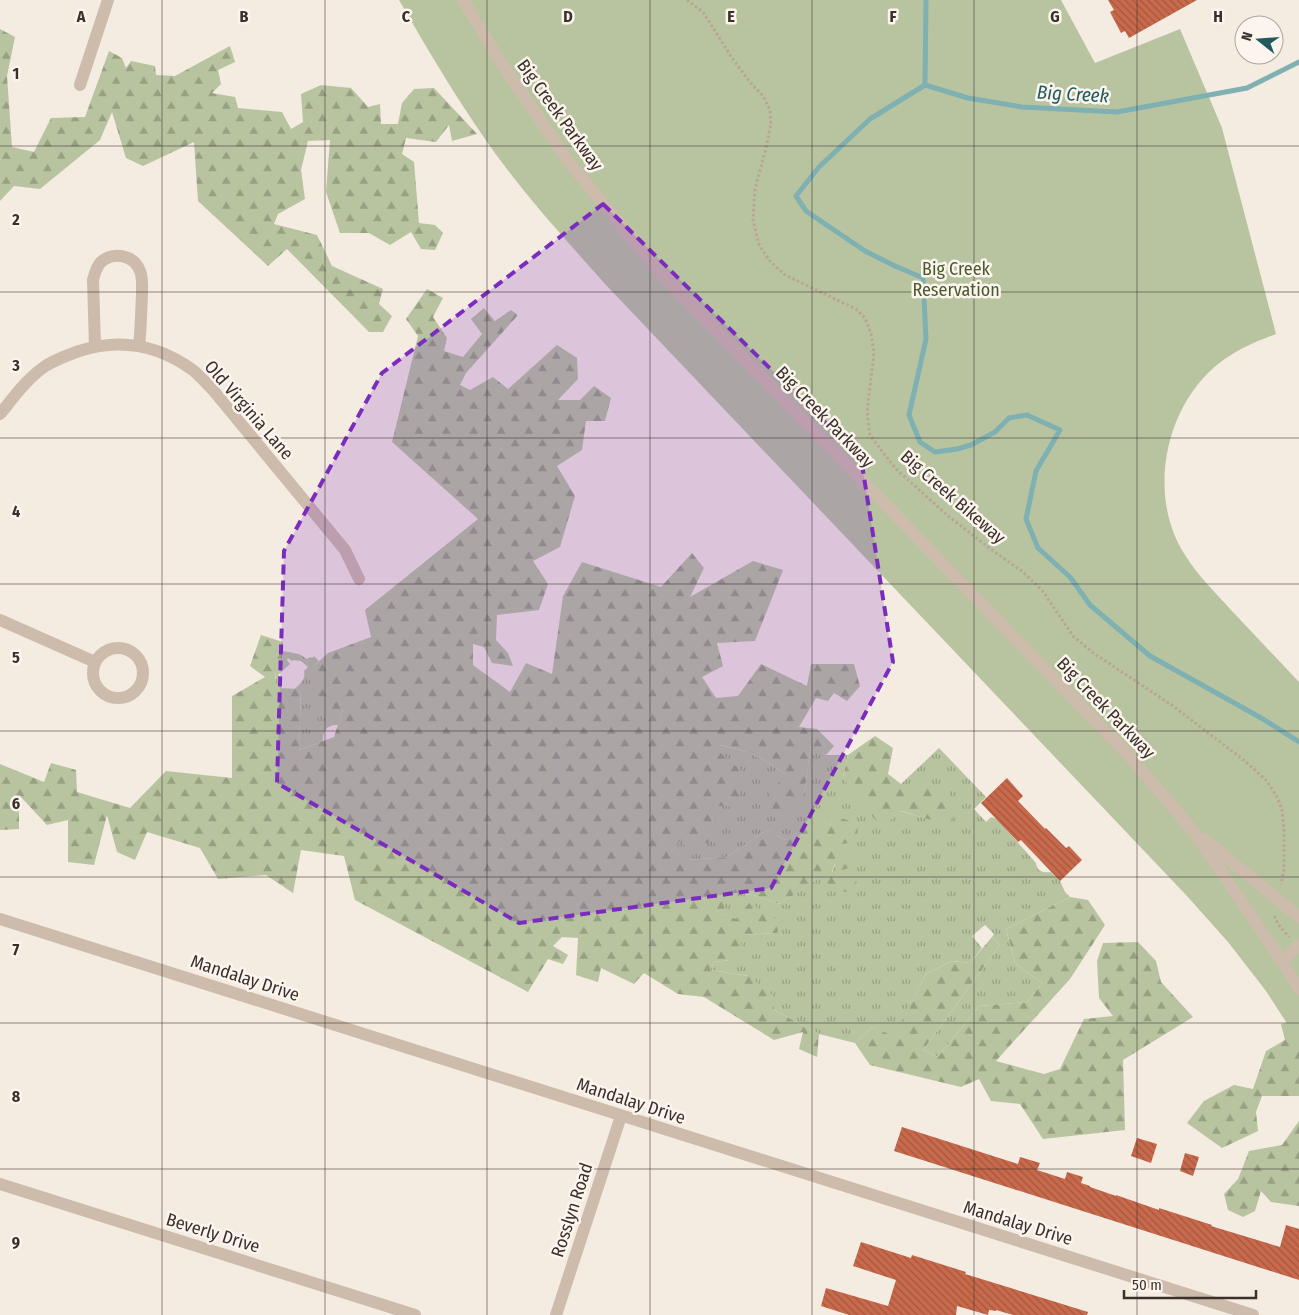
<svg xmlns="http://www.w3.org/2000/svg" width="1299" height="1315" font-family="'Fira Sans Condensed',sans-serif">
  <style>
    .grass { fill: url(#grass-tufts) }
    .forest { fill: url(#forest-firs) }
    .green { fill: #b8c4a0 }
    .lines { fill: none; stroke-linecap: round; stroke-linejoin: round }
    .stream { stroke: #7fb0b2; stroke-width: 5 }
    .building { fill: url(#building-back-hatch) }
    .path { stroke: #b9a596; stroke-width: 3; stroke-dasharray: 2.5 2.5; stroke-linecap: butt }
    .minor { stroke: #cdbbac; stroke-width: 12 }
    .marked { fill: #7b2cbf; fill-opacity: 0.2; stroke: #7b2cbf; stroke-width: 4; stroke-dasharray: 10 6; stroke-linejoin: round }
    .grid { fill: none; stroke: #3b302b; stroke-width: 1; stroke-opacity: 0.55 }
    .labels { text-anchor: middle; dominant-baseline: central; stroke-width: 5; stroke-linejoin: round; paint-order: stroke }
    .street-label { font-size: 18px; fill: #3b302b; stroke: #fbf5ee }
    .park-label { font-size: 18px; fill: #4a5a2e; stroke: #fbf5ee }
    .water-label { font-size: 19px; font-style: italic; fill: #1f5a5e; stroke: #fbf5ee }
    .grid-label { font-size: 16px; text-anchor: middle; font-weight: bold; fill: #3b302b; stroke: #fbf5ee; stroke-width: 5; stroke-linejoin: round; paint-order: stroke }
  </style>
  <defs>
    <pattern id="grass-tufts" width="24" height="20" patternUnits="userSpaceOnUse" patternTransform="scale(1.25)"><rect width="24" height="20" fill="#b8c4a0"/><path d="M3 7l-1-3M5 7V3M7 7l1-3M15 17l-1-3M17 17v-4M19 17l1-3" fill="none" stroke="#97a083"/></pattern>
    <pattern id="forest-firs" width="22" height="20" patternUnits="userSpaceOnUse" patternTransform="scale(1.25)"><rect width="22" height="20" fill="#b8c4a0"/><path d="M5 1l3.5 6h-7zM16 11l3.5 6h-7z" fill="#97a083"/></pattern>
    <pattern id="building-back-hatch" width="6" height="6" patternUnits="userSpaceOnUse" patternTransform="scale(1.25)"><rect width="6" height="6" fill="#c8694b"/><path d="M-1 5l2 2M0 0l6 6M5-1l2 2" fill="none" stroke="#a4573f"/></pattern>
  </defs>
  <rect width="100%" height="100%" fill="#f4ebe1"/>
  <g class="grass">
    <path d="M283,651L299,654L307,659L311,657L312,658L314,656L319,661L314,666L343,709L338,725C328,724 322,731 323,741L299,750L301,689H295C300,683 306,680 304,671L308,667L301,661L293,660L292,661L288,658L287,660L290,664L278,675L282,679L280,685L282,688H277L275,683L276,676V669L282,662Z"/>
    <path d="M811,744L826,755H848L843,777L900,811L950,825L942,784H901L939,748L986,797L974,809L986,822L991,817L997,819L1036,863C1037,872 1043,873 1051,872L1060,881L1065,892L1070,897L1006,929L1015,963L1042,983L1027,1002L979,1006L938,1057L923,1050L1000,945L992,937L994,934L985,925L972,936L982,948L970,963L952,961L926,974L894,1037L872,1027L855,1043L819,1034L774,1010L749,976L710,970L714,962L730,960L742,935L777,933L736,920L724,914V892L753,895L779,904L823,875L850,876L832,873L841,849V844L833,816L785,840L767,830L727,857L687,860L673,850L709,806L719,745L745,751L764,760L786,774L804,795Z"/>
  </g>
  <g class="forest">
    <polygon points="0,29 15,37 7,76 12,147 34,152 51,118 85,117 109,51 122,58 126,68 131,61 155,66 156,75 175,76 230,46 235,62 218,70 221,84 212,93 235,97 238,108 282,112 291,129 303,122 301,94 321,85 351,88 368,107 380,104 381,124 398,124 402,103 414,89 434,88 477,134 452,141 449,125 436,142 406,138 402,154 414,162 419,223 435,225 443,233 435,250 421,249 411,232 390,245 369,233 340,233 326,192 330,140 308,141 301,170 305,199 278,214 274,224 317,235 332,266 383,289 379,304 392,316 383,332 369,332 287,249 268,266 198,201 194,142 143,166 126,158 112,112 100,140 40,189 14,186 0,201"/>
    <path d="M427,289L443,298L433,317L447,338L444,351L463,357L482,334L471,319L484,308L495,321L511,310L518,315L466,373L460,385L470,390L493,377L508,389L557,345L577,358L578,379L558,400H580L594,386L611,398L605,421H586L582,450L557,466L575,496L560,547L533,561L548,584L539,610L497,615L496,640L508,653L513,666L492,663L484,647L473,644V665L510,692L526,663L552,674L563,596L582,562L661,587L692,553L704,568L690,597L753,561L783,570L755,641L717,643L723,666L702,677L716,698L738,696L761,664L807,686L811,664H854L860,686L847,701L834,693L828,701L816,698L799,727L817,729L834,746L826,755L811,745L804,795L785,815L773,813L770,793L786,774L764,760L745,751L720,745L718,751L744,773L738,806H710L715,817L713,841L687,849L681,840L673,850L688,860L727,857L767,830L785,840L833,815L858,824L857,842L841,844V849C849,852 853,854 855,863L849,868L841,870L835,864L832,872L850,876L857,882L848,892L833,891L823,876L779,904L753,895L724,892V914L736,919L749,903L781,922L777,933L742,935L741,950L730,960L714,962L710,970L749,976L772,995L774,1010L819,1034L817,1057L799,1049L803,1032L774,1040L704,997L678,994L644,973L634,984L601,968L598,982L576,975L578,938L562,937L553,946L568,955L563,964L548,959L528,992L355,900L344,856L301,850L293,893L266,875L218,879L200,848L147,832L135,860L117,852L107,815L94,865L68,862V820L47,825L19,795V829L0,830V764L44,782L51,763L76,770L77,792L130,808L166,771L232,778V696L265,677L250,666L261,635L283,642L282,662L276,670C276,676 274,682 277,688L301,689L299,750L334,737L343,709L329,712L320,707L312,698L314,666L328,653L371,637L365,610L478,519L392,442L418,336L406,319Z"/>
    <polygon points="875,736 893,748 888,774 901,784 942,784 957,804 951,826 901,811 882,827 855,797 843,777 848,755"/>
    <polygon points="1070,897 1088,900 1105,925 1070,979 996,1061 1044,1074 1060,1069 1084,1019 1113,1016 1099,998 1097,961 1103,943 1138,942 1156,961 1161,982 1193,1017 1123,1060 1125,1130 1043,1139 1020,1104 991,1101 979,1079 961,1087 870,1065 855,1043 872,1027 894,1036 926,974 952,961 970,963 992,937 1000,945 923,1050 938,1057 979,1006 1027,1002 1042,983 1015,963 1006,929"/>
    <polygon points="1299,1020 1299,1096 1262,1096 1256,1112 1258,1131 1222,1148 1187,1123 1204,1101 1234,1085 1253,1089 1266,1051 1285,1040 1281,1024"/>
    <polygon points="1299,1121 1299,1206 1271,1202 1261,1191 1255,1211 1243,1217 1228,1210 1224,1194 1238,1179 1249,1151 1282,1145"/>
  </g>
  <path class="green" d="M399,0H1061L1095,63L1180,29L1222,128L1276,334C1255,342 1240,348 1222,361C1165,403 1146,495 1185,555C1198,576 1215,592 1231,610C1254,634 1276,658 1299,682V1042L1266,991L1228,942L1187,896L606,285C564,238 521,191 485,139C454,94 426,47 399,0Z"/>
  <g class="lines">
    <g class="stream">
      <polyline points="926,0 925,85 968,98 1022,107 1117,112 1247,88 1299,62"/>
      <polyline points="925,85 870,119 819,167 796,196 806,211 865,251 895,266 923,278 926,339 909,415 920,442 935,452 957,449 971,445 995,432 1009,418 1027,415 1060,430 1036,471 1026,519 1038,548 1070,577 1090,605 1150,656 1263,719 1299,742"/>
    </g>
  </g>
  <g class="building">
    <polygon points="1108,0 1197,0 1129,38 1125,31 1121,33 1110,12 1114,10"/>
    <polygon points="1007,778 1023,796 1018,801 1045,829 1046,828 1066,848 1069,846 1082,860 1060,881 1021,840 1018,842 981,803"/>
    <polygon points="902,1127 1018,1164 1020,1157 1040,1163 1037,1170 1065,1179 1067,1172 1083,1177 1081,1183 1090,1186 1090,1187 1116,1196 1116,1195 1159,1210 1159,1208 1212,1225 1211,1226 1280,1247 1286,1225 1299,1229 1299,1280 894,1151"/>
    <polygon points="1137,1138 1157,1144 1151,1163 1131,1156"/>
    <polygon points="1185,1153 1199,1157 1193,1176 1180,1171"/>
    <polygon points="861,1242 911,1258 912,1255 966,1272 965,1274 1088,1312 1087,1315 1013,1315 996,1310 996,1311 989,1310 988,1315 957,1306 956,1315 849,1315 821,1306 826,1288 888,1306 896,1280 853,1266"/>
  </g>
  <g class="lines">
    <g class="path">
      <polyline points="687,0 703,12 732,58 750,82 763,96 770,110 771,124 766,148 755,189 753,220 759,245 770,261 785,275 856,309 865,318 871,334 874,353 867,412 870,435 881,450 896,469 948,516 992,550 1023,572 1042,590 1073,636 1092,652 1173,706 1245,761 1266,780 1276,795 1282,809 1284,831 1284,869 1281,884"/>
      <polyline points="1274,916 1278,924 1289,937"/>
    </g>
    <g class="minor">
      <polyline points="463,0 500,61 568,161 659,271 1132,759 1194,832 1282,961 1299,989"/>
      <polyline points="80,85 108,0"/>
      <path d="M95,346L93,280C95,273 96,267 101,262C114,251 134,255 140,271C143,278 142,287 142,295C141,312 141,329 139,346"/>
      <path d="M0,414C14,397 28,377 47,365C57,359 68,355 79,351C120,338 159,345 194,371C201,377 207,384 213,390L345,550L359,579"/>
      <polyline points="0,620 95,662"/>
      <circle cx="118" cy="673" r="25"/>
      <polyline points="1204,839 1299,917"/>
      <polyline points="0,919 1253,1315"/>
      <polyline points="1282,961 1299,945"/>
      <polyline points="0,1184 415,1315"/>
      <polyline points="556,1315 621,1116"/>
    </g>
  </g>
  <path class="marked" d="M603,204L861,458L893,662L771,888L519,923L277,783L284,551L382,373Z"/>
  <path class="grid" d="M162,0V1315M325,0V1315M487,0V1315M650,0V1315M812,0V1315M974,0V1315M1137,0V1315M0,146H1299M0,292H1299M0,438H1299M0,584H1299M0,731H1299M0,877H1299M0,1023H1299M0,1169H1299"/>
  <g class="labels">
    <g class="street-label">
      <text transform="translate(560 115) rotate(54)">Big Creek Parkway</text>
      <text transform="translate(249 410) rotate(49)">Old Virginia Lane</text>
      <text transform="translate(825 417) rotate(46)">Big Creek Parkway</text>
      <text transform="translate(953 497) rotate(41)">Big Creek Bikeway</text>
      <text transform="translate(1106 708) rotate(46)">Big Creek Parkway</text>
      <text transform="translate(245 978) rotate(18)">Mandalay Drive</text>
      <text transform="translate(631 1101) rotate(18)">Mandalay Drive</text>
      <text transform="translate(572 1210) rotate(-72)">Rosslyn Road</text>
      <text transform="translate(1018 1223) rotate(17)">Mandalay Drive</text>
      <text transform="translate(213 1233) rotate(17)">Beverly Drive</text>
    </g>
    <g class="park-label">
      <text x="956" y="269">Big Creek<tspan x="956" dy="21">Reservation</tspan></text>
    </g>
    <g class="water-label">
      <text transform="translate(1073 94) rotate(3)">Big Creek</text>
    </g>
  </g>
  <g class="grid-label">
    <text x="81" y="22">A</text>
    <text x="244" y="22">B</text>
    <text x="406" y="22">C</text>
    <text x="568" y="22">D</text>
    <text x="731" y="22">E</text>
    <text x="893" y="22">F</text>
    <text x="1055" y="22">G</text>
    <text x="1218" y="22">H</text>
    <text x="16" y="79">1</text>
    <text x="16" y="225">2</text>
    <text x="16" y="371">3</text>
    <text x="16" y="517">4</text>
    <text x="16" y="663">5</text>
    <text x="16" y="809">6</text>
    <text x="16" y="955">7</text>
    <text x="16" y="1102">8</text>
    <text x="16" y="1248">9</text>
  </g>
  <g transform="translate(1259 40) rotate(287)"><circle r="24" fill="#fbf5ee" stroke="#aea6a0"/>
  <path d="M0-4L9 19L0 12L-9 19Z" fill="#1f5a5e"/>
  <text y="-8" font-size="14" font-weight="bold" text-anchor="middle" fill="#3b302b">N</text>
  </g>
  <path d="M1124 1290v8h132v-8" fill="none" stroke="#3b302b" stroke-width="2.5"/>
  <text x="1132" y="1290" font-size="15" fill="#3b302b" stroke="#fbf5ee" stroke-width="4" paint-order="stroke">50 m</text>
</svg>
